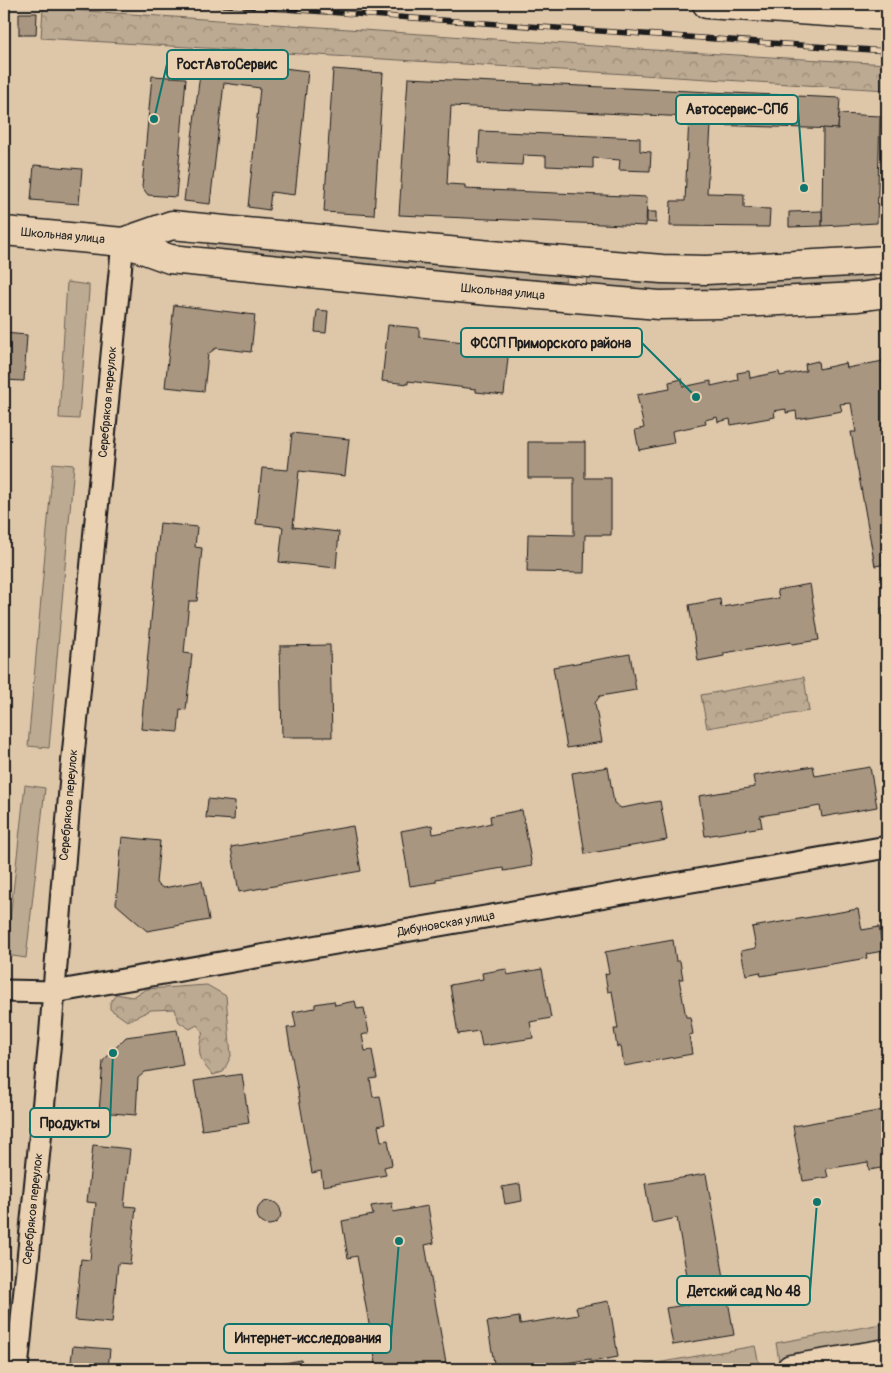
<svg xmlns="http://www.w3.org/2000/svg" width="891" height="1373" font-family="Pangolin,sans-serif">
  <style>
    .green { fill: #bdaa92; stroke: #6c6357 }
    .forest { fill: url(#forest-crowns); stroke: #6c6357 }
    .building { fill: #a89681; stroke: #1c1c1c }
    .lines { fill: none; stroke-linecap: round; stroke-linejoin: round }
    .street-casing { stroke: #1c1c1c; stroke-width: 25 }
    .secondary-casing { stroke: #1c1c1c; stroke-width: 31 }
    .street { stroke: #ead1b2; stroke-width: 21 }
    .secondary { stroke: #ead1b2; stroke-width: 28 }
    .tram { stroke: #1c1c1c; stroke-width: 1 }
    .rail-casing { stroke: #1c1c1c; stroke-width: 5.5 }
    .rail { stroke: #ead1b2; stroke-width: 4; stroke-dasharray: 11; stroke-linecap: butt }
    .labels { text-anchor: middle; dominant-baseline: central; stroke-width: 4; stroke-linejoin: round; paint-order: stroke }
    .street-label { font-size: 12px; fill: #1c1c1c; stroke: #ead1b2 }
    .leader { fill: none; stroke: #0f766e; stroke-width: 2 }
    .callout-dot { fill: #0f766e; stroke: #ead1b2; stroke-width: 2 }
    .callout { fill: #ead1b2; stroke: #0f766e; stroke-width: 2 }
    .callout-label { font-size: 14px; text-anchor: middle; font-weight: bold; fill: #1c1c1c }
  </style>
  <defs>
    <pattern id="forest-crowns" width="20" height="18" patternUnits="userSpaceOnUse" patternTransform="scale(1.25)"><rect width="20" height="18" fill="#bdaa92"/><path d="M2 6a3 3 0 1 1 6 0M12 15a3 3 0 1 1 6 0" fill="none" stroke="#998a76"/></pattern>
  </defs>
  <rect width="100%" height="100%" fill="#dec6a9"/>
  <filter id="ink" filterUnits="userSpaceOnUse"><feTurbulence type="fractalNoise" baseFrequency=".02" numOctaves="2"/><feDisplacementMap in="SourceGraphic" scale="10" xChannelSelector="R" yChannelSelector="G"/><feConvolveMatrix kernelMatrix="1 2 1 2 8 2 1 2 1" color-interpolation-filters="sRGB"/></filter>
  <g filter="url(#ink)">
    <g class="green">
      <polygon points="208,241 566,275 565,283 207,250"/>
      <polygon points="871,275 876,279 875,282 708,292 660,292 586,285 587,276 707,282"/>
      <polygon points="67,282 89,285 89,291 79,419 59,418"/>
      <polygon points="53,463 74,465 49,748 28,746"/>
      <polygon points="25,785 45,788 26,958 6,955"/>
      <polygon points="887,1323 887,1342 779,1361 776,1343"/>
      <polygon points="755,1346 759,1364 730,1369 622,1369"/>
    </g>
    <g class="forest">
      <polygon points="43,8 653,50 887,64 887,90 41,38"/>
      <polygon points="804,677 809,711 707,728 701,695"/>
      <path d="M207,985L226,996L231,1056L223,1072L213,1075C198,1060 197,1051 203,1032L197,1025L190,1029L179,1022L175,1009L151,1010L127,1021L110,1009V1003L116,994L132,997L147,989Z"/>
    </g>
    <g class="building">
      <polygon points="19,13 37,13 36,35 19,35"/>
      <polygon points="202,58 308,71 295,195 271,192 269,210 248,207 260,88 224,83 210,204 184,201"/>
      <polygon points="333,69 383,73 374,215 324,212"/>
      <polygon points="152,76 186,78 176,197 148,195 142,187"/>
      <polygon points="408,78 840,98 838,129 711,125 707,193 744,194 744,208 770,209 769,227 670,226 671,201 685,201 689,117 451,106 447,184 465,185 465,189 647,197 646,226 399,215"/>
      <polygon points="839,114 880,116 877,223 822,226 823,128 838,129"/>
      <polygon points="480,131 640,138 640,151 651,152 650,171 619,170 620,160 593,158 593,168 546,166 546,156 523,155 522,165 478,163"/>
      <polygon points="34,165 82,169 79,204 31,200"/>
      <polygon points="822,211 822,226 789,227 789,212"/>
      <polygon points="647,212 656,212 656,223 647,222"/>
      <polygon points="174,305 255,315 251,352 216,348 208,354 204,391 165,387"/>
      <polygon points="317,310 328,311 326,333 315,332"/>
      <polygon points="388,325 419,328 419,337 464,342 477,343 477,335 510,339 504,395 476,392 476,389 408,381 408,384 382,381"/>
      <polygon points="4,333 27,335 24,381 4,380"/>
      <polygon points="818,361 819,369 846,363 847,368 883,361 887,382 887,564 875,566 851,432 856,432 851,403 840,404 842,411 797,419 796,411 786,413 786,409 774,411 775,417 731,425 730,419 718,422 717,417 705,420 706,424 672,431 674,443 639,450 635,430 644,428 637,395 670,389 669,382 682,379 683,387 711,381 711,386 738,380 737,373 749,371 750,378 779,372 780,376 806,371 805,364"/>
      <polygon points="292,433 349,439 345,476 299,471 298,480 293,527 339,532 336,568 279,562 283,527 256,524 262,468 288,470"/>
      <polygon points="528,442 585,442 585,478 611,478 611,535 585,535 584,573 527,572 528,534 574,535 574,478 528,478"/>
      <polygon points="160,523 197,527 195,547 202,548 197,601 189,601 184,653 192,654 186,710 180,709 178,732 141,729"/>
      <polygon points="810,584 819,640 792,644 791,642 724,653 724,656 698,661 689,605 720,599 721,607 779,598 777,590"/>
      <polygon points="887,607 887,643 881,608"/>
      <polygon points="330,645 332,737 282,737 280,646"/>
      <polygon points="630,654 636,690 600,696 595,703 602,742 567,748 553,667"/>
      <polygon points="813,766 815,776 870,767 877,807 822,817 820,806 760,816 762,827 705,836 699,796 755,787 753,776"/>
      <polygon points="608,767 614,803 621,808 660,801 667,840 585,854 572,773"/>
      <polygon points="208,799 235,802 234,820 206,818"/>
      <polygon points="522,810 532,866 504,871 503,868 436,879 436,882 410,886 401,831 432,825 433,834 479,826 491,823 490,816"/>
      <polygon points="353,826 361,871 239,892 231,847"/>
      <polygon points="122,837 160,841 156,883 163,888 202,881 209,920 147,931 116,904"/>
      <polygon points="858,909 862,930 879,927 883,951 866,954 867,958 761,976 760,972 746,975 741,951 756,948 752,927"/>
      <polygon points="673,940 676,961 680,961 683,979 679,979 686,1017 690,1017 693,1034 689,1035 692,1054 624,1066 621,1046 617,1047 614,1029 618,1029 612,991 608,992 605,974 609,973 605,952"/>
      <polygon points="506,969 507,975 542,969 551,1018 530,1022 533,1038 482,1046 479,1031 458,1034 450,985 483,979 482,973"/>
      <polygon points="334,1001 335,1005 355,1001 357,1009 364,1008 369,1033 362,1035 365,1051 372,1050 377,1078 370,1079 373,1097 380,1096 385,1124 378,1126 381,1141 388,1140 392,1165 384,1167 386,1175 323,1186 321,1171 312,1173 287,1028 296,1027 293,1012 315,1008 315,1004"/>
      <polygon points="177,1030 183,1065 145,1072 138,1078 136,1115 99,1112 103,1061 126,1037"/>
      <polygon points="242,1074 249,1123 202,1130 194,1081"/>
      <polygon points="884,1110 887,1126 887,1167 869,1170 868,1162 826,1169 828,1177 803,1181 793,1126"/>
      <polygon points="93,1145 130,1149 124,1206 136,1207 130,1264 118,1263 112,1323 75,1320 81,1259 90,1260 96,1203 87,1202"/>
      <polygon points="706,1174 734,1335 673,1345 666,1308 692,1304 677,1218 652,1223 645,1184"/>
      <polygon points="520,1184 522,1201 505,1204 502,1187"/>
      <circle cx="269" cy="1213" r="12"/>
      <polygon points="392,1203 393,1212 428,1206 434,1243 425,1245 447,1369 377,1369 357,1256 348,1258 342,1221 373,1215 371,1206"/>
      <polygon points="609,1301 618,1357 591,1362 590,1359 529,1369 495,1369 487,1322 519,1317 520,1324 572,1316 578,1315 576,1307"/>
      <polygon points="73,1346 110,1349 108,1369 70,1369"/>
      <polygon points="301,1360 303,1369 253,1369"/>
    </g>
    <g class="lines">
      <g class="street-casing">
        <g id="street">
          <polyline points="4,991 54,992 887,847"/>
          <polyline points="17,1369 50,1040 71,777 123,242"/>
        </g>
      </g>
      <g class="secondary-casing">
        <g id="secondary">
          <polyline points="707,4 887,16"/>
          <polyline points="4,231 123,242 170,259 489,291 659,305 719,304 858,297 887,293"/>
          <polyline points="123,242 172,225 491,255 662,269 706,270 887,260"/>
          <polyline points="791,1369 887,1353"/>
        </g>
      </g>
      <use href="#street" class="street"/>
      <use href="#secondary" class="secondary"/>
      <polyline class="tram" points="860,1369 887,1365"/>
      <g class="rail-casing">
        <polyline id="rail" points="211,4 887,51"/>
      </g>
      <use href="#rail" class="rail"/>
    </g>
  </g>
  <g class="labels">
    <g class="street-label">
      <text transform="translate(63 236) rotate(5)">Школьная улица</text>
      <text transform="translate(503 292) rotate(5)">Школьная улица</text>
      <text transform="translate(108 402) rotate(-85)">Серебряков переулок</text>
      <text transform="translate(69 805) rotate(-85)">Серебряков переулок</text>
      <text transform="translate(446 924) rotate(-10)">Дибуновская улица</text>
      <text transform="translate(33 1209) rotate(-84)">Серебряков переулок</text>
    </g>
  </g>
  <path class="leader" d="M154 119L167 64M804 188L798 109M696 397L642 343M113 1053L110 1123M817 1202L810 1291M399 1241L391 1338"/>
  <g class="callout-dot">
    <circle cx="154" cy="119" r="5"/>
    <circle cx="804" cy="188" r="5"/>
    <circle cx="696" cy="397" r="5"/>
    <circle cx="113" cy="1053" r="5"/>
    <circle cx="817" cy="1202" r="5"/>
    <circle cx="399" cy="1241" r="5"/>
  </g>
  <g class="callout">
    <rect x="167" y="50" width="121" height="29" rx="5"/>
    <rect x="676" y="95" width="122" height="29" rx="5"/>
    <rect x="461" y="328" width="181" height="29" rx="5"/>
    <rect x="30" y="1108" width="80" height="29" rx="5"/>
    <rect x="677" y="1276" width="133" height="29" rx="5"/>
    <rect x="224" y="1324" width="167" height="29" rx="5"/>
  </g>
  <g class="callout-label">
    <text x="227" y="69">РостАвтоСервис</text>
    <text x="737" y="114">Автосервис-СПб</text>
    <text x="551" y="348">ФССП Приморского района</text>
    <text x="70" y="1128">Продукты</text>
    <text x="744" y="1296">Детский сад № 48</text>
    <text x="308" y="1343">Интернет-исследования</text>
  </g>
  <rect width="891" height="1373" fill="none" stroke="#ead1b2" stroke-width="20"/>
  <rect x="10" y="10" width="871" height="1353" fill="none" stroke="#1c1c1c" stroke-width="2" filter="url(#ink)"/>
</svg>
